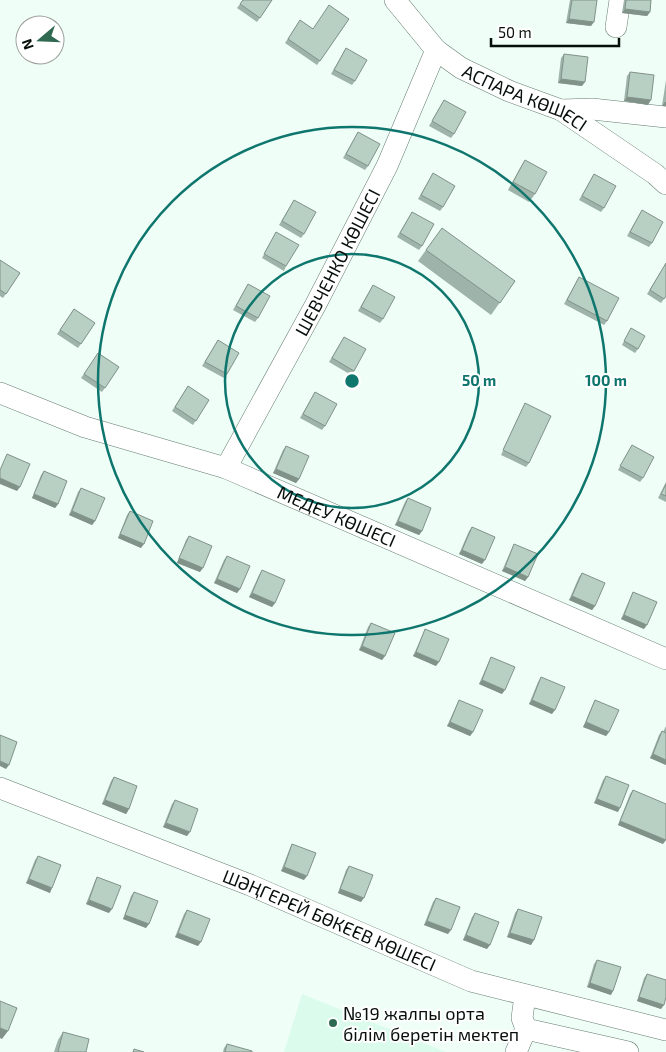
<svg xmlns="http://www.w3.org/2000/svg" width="666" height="1052" font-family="'Exo 2',sans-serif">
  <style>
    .built { fill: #dbfcec }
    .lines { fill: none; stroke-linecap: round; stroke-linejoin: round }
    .minor-casing { stroke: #667c72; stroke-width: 22 }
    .minor { stroke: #fff; stroke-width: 21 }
    .wall { fill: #9eb3a9 }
    .shaded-wall { fill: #819289 }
    .building { fill: #b8d0c4; stroke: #819289 }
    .ring { fill: none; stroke: #0f766e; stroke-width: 2.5 }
    .poi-dot { fill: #306952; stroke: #fff; stroke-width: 2 }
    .labels { text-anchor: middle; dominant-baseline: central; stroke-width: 4; stroke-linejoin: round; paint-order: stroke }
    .street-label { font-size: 18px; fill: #070f0b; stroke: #fff }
    .poi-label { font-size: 18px; fill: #070f0b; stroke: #fff; text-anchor: start }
    .centre { fill: #0f766e; stroke: #fff; stroke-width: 2.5 }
    .ring-label { font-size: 15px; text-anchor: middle; font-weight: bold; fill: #0f766e; stroke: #fff; stroke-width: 4; stroke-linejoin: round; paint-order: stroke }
  </style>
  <rect width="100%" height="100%" fill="#effef7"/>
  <polygon class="built" points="302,994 446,1052 284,1052"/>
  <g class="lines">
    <g class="minor-casing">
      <g id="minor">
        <path id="s1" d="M395,0L436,50L461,68L509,91L561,110L655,174L666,184"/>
        <polyline points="616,27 620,0"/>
        <polyline points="561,110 592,109 666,117"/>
        <path id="s2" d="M0,393L85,427L226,468L666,659"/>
        <path id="s3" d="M226,468L316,304L387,166L436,50"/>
        <path id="s4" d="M0,788L250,885L471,981L666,1030"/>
        <polyline points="525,996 522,1018 526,1029 628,1052"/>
        <polyline points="516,1052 526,1029"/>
      </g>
    </g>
    <use href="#minor" class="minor"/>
  </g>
  <g class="wall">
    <polygon points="243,0 272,0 257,22 237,8"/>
    <polygon points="570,0 597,0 591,26 566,23"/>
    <polygon points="624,0 651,0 650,12 647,16 622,13"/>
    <polygon points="349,19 317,65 285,43 300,20 313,29"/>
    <polygon points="346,48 355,81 352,85 331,74"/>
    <polygon points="564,54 582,86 558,83 561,58"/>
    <polygon points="630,72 648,105 624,101 627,76"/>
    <polygon points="666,80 666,106 662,106"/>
    <polygon points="444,100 454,134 451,138 429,126"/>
    <polygon points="358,132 368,166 365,170 343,158"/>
    <polygon points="525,160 535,194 529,202 508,190 520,168"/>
    <polygon points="433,173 443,207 440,211 418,199"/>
    <polygon points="594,174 604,208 601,212 579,200"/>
    <polygon points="294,200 304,234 301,238 279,225"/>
    <polygon points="642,210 652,243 649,247 627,236"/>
    <polygon points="412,212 422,246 419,250 397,237"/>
    <polygon points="276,232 286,266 284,271 262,258"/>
    <polygon points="426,250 515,281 491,315 418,261"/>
    <polygon points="0,260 20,273 3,298 0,296"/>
    <polygon points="666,263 666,296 661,303 647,294"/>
    <polygon points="579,277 607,321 604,325 564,304"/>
    <polygon points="248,284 258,318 255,322 233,310"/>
    <polygon points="373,285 383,319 380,323 358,311"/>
    <polygon points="74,309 95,323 78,348 57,334"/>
    <polygon points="631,328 638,349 635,353 622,345"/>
    <polygon points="344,337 354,371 351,375 329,362"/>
    <polygon points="218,340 227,374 224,378 202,366"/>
    <polygon points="98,353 119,367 102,392 81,378"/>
    <polygon points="188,386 209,400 193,425 172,411"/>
    <polygon points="315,392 325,426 322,430 300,418"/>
    <polygon points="525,403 529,463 526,467 501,455 523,407"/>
    <polygon points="632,445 643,478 640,482 618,470"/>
    <polygon points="286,446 299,479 296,483 273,473 283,450"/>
    <polygon points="44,471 58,504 55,508 32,498 41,475"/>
    <polygon points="666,482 666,502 658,498"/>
    <polygon points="81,488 95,521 92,525 69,515 78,492"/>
    <polygon points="408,498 422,531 419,535 395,525 405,502"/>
    <polygon points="130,511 141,548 118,538 127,515"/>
    <polygon points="472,527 482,564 459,554 469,531"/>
    <polygon points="189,536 200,572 177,563 186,540"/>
    <polygon points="514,544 528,577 525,581 502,571 512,548"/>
    <polygon points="227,556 240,589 237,593 214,583 224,560"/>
    <polygon points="262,570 275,603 272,607 249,597 259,575"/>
    <polygon points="582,573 595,606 592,610 569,600 579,577"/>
    <polygon points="633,592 644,629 621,619 631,596"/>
    <polygon points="371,623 385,656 382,660 359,650 368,627"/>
    <polygon points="425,629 436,666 413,656 423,634"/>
    <polygon points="491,657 502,694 479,684 489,661"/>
    <polygon points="541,677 552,714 529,704 538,682"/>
    <polygon points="459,700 473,732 470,736 447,726 457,704"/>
    <polygon points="595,700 609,732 606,736 583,727 593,704"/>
    <polygon points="666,726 666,765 650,758 659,735 662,731 663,732"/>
    <polygon points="606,776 618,812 594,803 603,780"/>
    <polygon points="114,777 129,809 126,814 102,804 111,781"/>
    <polygon points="633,790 663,844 618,825 630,794"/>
    <polygon points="175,800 187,836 163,827 172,804"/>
    <polygon points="292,844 304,880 281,871 290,848"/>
    <polygon points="38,856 50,893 26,883 35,860"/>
    <polygon points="349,866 361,902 338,893 346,870"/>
    <polygon points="97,877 109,913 86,904 95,881"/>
    <polygon points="134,892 146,928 123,919 131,896"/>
    <polygon points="436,898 448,934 424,925 433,902"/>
    <polygon points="518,909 531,945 507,937 515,913"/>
    <polygon points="187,910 198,946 175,937 184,914"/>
    <polygon points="475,913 487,949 463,940 472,917"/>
    <polygon points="597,960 611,995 587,987 594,964"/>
    <polygon points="647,974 661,1009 637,1001 644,978"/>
    <polygon points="63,1032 86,1052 54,1052 58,1040"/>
    <polygon points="227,1044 252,1052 223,1052 224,1048"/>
  </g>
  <g class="shaded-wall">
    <polygon points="625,9 650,12 647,16 622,13"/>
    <polygon points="569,19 594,22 591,26 566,23"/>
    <polygon points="561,79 585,82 582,86 558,83"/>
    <polygon points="627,97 651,100 648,105 624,101"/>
    <polygon points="665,102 666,102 666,106 662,106"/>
    <polygon points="276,469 299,479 296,483 273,473"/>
    <polygon points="0,478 20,487 17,491 0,484"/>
    <polygon points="34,494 58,504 55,508 32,498"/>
    <polygon points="72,511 95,521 92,525 69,515"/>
    <polygon points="398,521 422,531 419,535 395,525"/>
    <polygon points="120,534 144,544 141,548 118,538"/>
    <polygon points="462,550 485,560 482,564 459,554"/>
    <polygon points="179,558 203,568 200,572 177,563"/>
    <polygon points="505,567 528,577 525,581 502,571"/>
    <polygon points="217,579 240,589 237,593 214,583"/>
    <polygon points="252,593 275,603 272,607 249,597"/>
    <polygon points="572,596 595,606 592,610 569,600"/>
    <polygon points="624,615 647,625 644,629 621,619"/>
    <polygon points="362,646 385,656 382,660 359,650"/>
    <polygon points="416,652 439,662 436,666 413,656"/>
    <polygon points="482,680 505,690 502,694 479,684"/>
    <polygon points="532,700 555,710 552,714 529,704"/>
    <polygon points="450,722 473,732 470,736 447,726"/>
    <polygon points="586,722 609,732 606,736 583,727"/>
    <polygon points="653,754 666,760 666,765 650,758"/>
    <polygon points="0,761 9,765 6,769 0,766"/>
    <polygon points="597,799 620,808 618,812 594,803"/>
    <polygon points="105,800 129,809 126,814 102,804"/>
    <polygon points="620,821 666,840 663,844 618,825"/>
    <polygon points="166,823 190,832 187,836 163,827"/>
    <polygon points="284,867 307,876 304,880 281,871"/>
    <polygon points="29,879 52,888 50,893 26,883"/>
    <polygon points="340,889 364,898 361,902 338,893"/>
    <polygon points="89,900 112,909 109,913 86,904"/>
    <polygon points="125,915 149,924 146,928 123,919"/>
    <polygon points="427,921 451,930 448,934 424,925"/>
    <polygon points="178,933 201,942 198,946 175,937"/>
    <polygon points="510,933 534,940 531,945 507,937"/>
    <polygon points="466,935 490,945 487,949 463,940"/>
    <polygon points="590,983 613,991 611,995 587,987"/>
    <polygon points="639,997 664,1005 661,1009 637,1001"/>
    <polygon points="0,1028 8,1031 2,1039 0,1038"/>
  </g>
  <g class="building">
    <polygon points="243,0 272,0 260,18 240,4"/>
    <polygon points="572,0 597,0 594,22 569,19"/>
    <polygon points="626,0 651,0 650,12 625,9"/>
    <polygon points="329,5 349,19 320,61 288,39 300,20 313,29"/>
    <polygon points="346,48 367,60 355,81 334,70"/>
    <polygon points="564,54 588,57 585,82 561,79"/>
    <polygon points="630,72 654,75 651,100 627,97"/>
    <polygon points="444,100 466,112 454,134 432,121"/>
    <polygon points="358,132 380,144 368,166 346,154"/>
    <polygon points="525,160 547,172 535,194 513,182"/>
    <polygon points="433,173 455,186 443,207 421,195"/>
    <polygon points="594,174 616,186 604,208 582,196"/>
    <polygon points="294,200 316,212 304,234 282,221"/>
    <polygon points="642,210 663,222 652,243 630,232"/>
    <polygon points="412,212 434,224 422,246 400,233"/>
    <polygon points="442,228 515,281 500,303 426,250"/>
    <polygon points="276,232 299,245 286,266 264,254"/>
    <polygon points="0,260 20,273 6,294 0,290"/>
    <polygon points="666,263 666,296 664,299 650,290"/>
    <polygon points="579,277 619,298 607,321 567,300"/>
    <polygon points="248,284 270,296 258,318 236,306"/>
    <polygon points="373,285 395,297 383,319 361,307"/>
    <polygon points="74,309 95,323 81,344 60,330"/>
    <polygon points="631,328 645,336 638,349 624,341"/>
    <polygon points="344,337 366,349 354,371 332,358"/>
    <polygon points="218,340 239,353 227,374 205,362"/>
    <polygon points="98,353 119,367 105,388 84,374"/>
    <polygon points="188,386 209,400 196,421 175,407"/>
    <polygon points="315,392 337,404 325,426 303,414"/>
    <polygon points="525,403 551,416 529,463 503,450"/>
    <polygon points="632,445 654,457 643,478 620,466"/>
    <polygon points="286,446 309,456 299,479 276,469"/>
    <polygon points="7,454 30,464 20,487 0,478 0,470"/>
    <polygon points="44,471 67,481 58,504 34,494"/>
    <polygon points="666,484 666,496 661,494"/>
    <polygon points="81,488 105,498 95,521 72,511"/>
    <polygon points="408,498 431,508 422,531 398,521"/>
    <polygon points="130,511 153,521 144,544 120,534"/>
    <polygon points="472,527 495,537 485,560 462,550"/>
    <polygon points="189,536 212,546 203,568 179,558"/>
    <polygon points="514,544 538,554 528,577 505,567"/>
    <polygon points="227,556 250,566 240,589 217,579"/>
    <polygon points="262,570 285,580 275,603 252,593"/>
    <polygon points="582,573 605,583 595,606 572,596"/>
    <polygon points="633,592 657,602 647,625 624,615"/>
    <polygon points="371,623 395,633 385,656 362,646"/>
    <polygon points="425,629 449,639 439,662 416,652"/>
    <polygon points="491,657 515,667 505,690 482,680"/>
    <polygon points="541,677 565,687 555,710 532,700"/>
    <polygon points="459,700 483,710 473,732 450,722"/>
    <polygon points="595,700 619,710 609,732 586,722"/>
    <polygon points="662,731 666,733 666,760 653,754"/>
    <polygon points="0,735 17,742 9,765 0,761"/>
    <polygon points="606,776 629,785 620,808 597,799"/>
    <polygon points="114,777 137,786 129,809 105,800"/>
    <polygon points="633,790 666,804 666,840 620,821"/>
    <polygon points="175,800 198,809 190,832 166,823"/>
    <polygon points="292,844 316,853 307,876 284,867"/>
    <polygon points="38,856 61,865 52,888 29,879"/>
    <polygon points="349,866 373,875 364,898 340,889"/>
    <polygon points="97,877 121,886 112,909 89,900"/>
    <polygon points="134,892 158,901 149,924 125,915"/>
    <polygon points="436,898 460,907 451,930 427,921"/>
    <polygon points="518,909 542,917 534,940 510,933"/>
    <polygon points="187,910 210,919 201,942 178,933"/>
    <polygon points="475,913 499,922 490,945 466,935"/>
    <polygon points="597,960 621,967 613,991 590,983"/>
    <polygon points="647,974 666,980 666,997 664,1005 639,997"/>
    <polygon points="0,1001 17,1008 8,1031 0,1028"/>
    <polygon points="63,1032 89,1039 86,1052 58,1052"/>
    <polygon points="227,1044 252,1051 252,1052 225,1052"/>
    <polygon points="134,1049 144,1052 133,1052"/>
  </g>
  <g class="ring">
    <circle cx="352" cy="381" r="127"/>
    <circle cx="352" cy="381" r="254"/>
  </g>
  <circle class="poi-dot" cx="333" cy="1023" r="5"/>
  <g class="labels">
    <g class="street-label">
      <text stroke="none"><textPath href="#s1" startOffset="166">АСПАРА КӨШЕСІ</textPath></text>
      <text stroke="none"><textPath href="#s3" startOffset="234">ШЕВЧЕНКО КӨШЕСІ</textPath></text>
      <text stroke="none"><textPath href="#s2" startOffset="359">МЕДЕУ КӨШЕСІ</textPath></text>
      <text stroke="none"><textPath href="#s4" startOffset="355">ШӘҢГЕРЕЙ БӨКЕЕВ КӨШЕСІ</textPath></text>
    </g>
    <g class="poi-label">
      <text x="343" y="1013">№19 жалпы орта<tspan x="343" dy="21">білім беретін мектеп</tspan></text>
    </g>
  </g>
  <circle cx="352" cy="381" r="8" class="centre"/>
  <g class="ring-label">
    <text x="479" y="386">50 m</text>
    <text x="606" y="386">100 m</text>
  </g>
  <g transform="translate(40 40) rotate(251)"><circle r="24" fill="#ffffff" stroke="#9c9f9d"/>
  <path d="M0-4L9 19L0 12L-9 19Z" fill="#306952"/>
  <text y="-8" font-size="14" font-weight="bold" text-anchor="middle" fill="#070f0b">N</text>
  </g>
  <path d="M491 38v8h128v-8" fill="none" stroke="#070f0b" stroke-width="2.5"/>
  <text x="498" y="38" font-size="15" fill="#070f0b" stroke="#ffffff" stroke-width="4" paint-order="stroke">50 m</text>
</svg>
